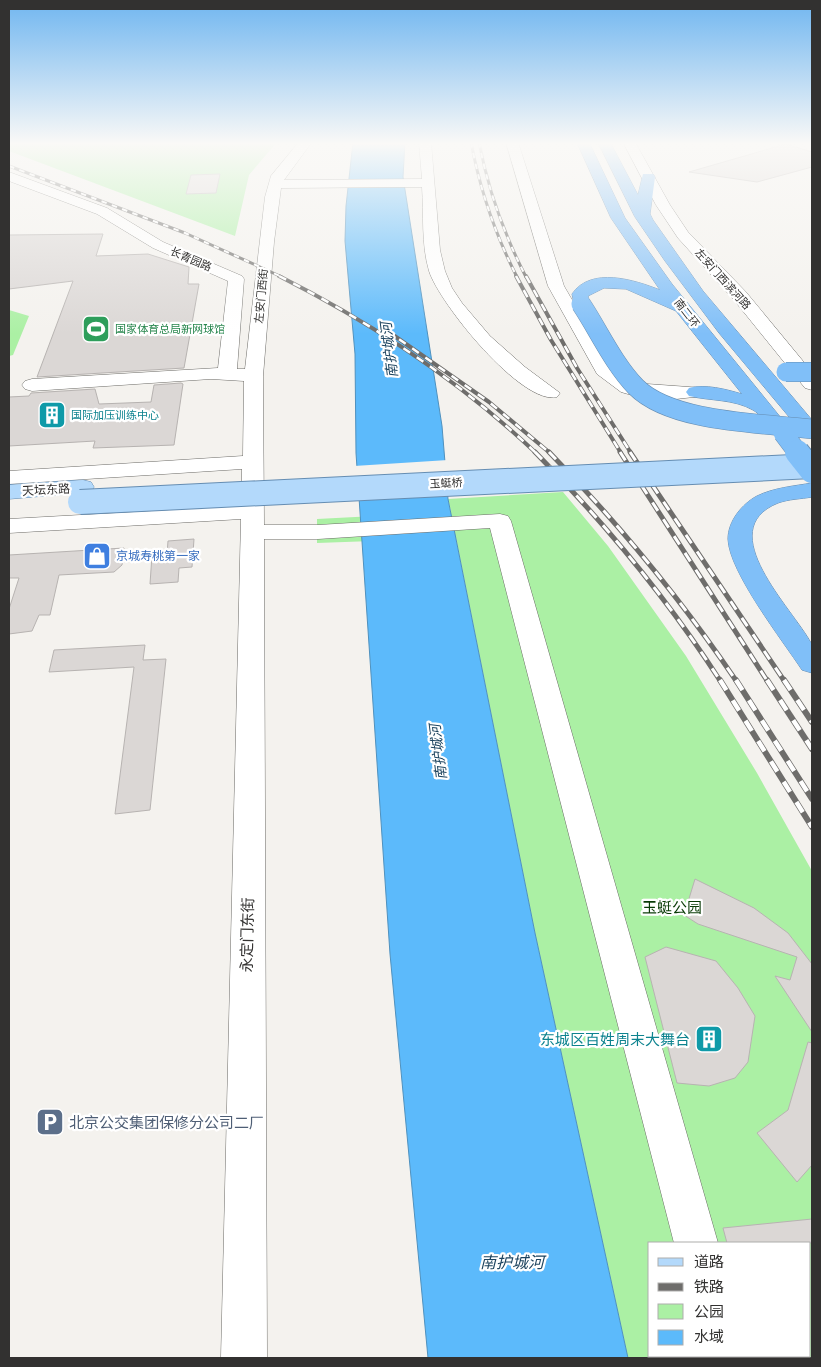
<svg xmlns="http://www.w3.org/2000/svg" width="821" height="1367" font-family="'Archivo Narrow','Noto Sans SC',sans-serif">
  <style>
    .green { fill: #abf0a4; fill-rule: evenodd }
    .water { fill: #5cbafb; stroke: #4f91be }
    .pier { fill: #f4f2ee }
    .building { fill: #dbd7d5; stroke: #b7b3b1 }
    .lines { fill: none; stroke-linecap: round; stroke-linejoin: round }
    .minor-casing { stroke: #6d6c68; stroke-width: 1 }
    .major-casing { stroke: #658db2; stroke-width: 1 }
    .highway-casing { stroke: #658db2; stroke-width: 1 }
    .minor { fill: #fff; fill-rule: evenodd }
    .major { fill: #b3d9fb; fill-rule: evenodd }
    .highway { fill: #80bff8; fill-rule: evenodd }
    .rail-far3-casing { stroke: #6e6d6b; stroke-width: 3 }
    .rail-far2-casing { stroke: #6e6d6b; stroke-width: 4 }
    .rail-far1-casing { stroke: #6e6d6b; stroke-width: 5 }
    .rail-casing { stroke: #6e6d6b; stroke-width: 6 }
    .rail-far3 { stroke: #fff; stroke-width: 2; stroke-dasharray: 5.5; stroke-linecap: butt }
    .rail-far2 { stroke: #fff; stroke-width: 2.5; stroke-dasharray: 8; stroke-linecap: butt }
    .rail-far1 { stroke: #fff; stroke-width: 3; stroke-dasharray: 10; stroke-linecap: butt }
    .rail { stroke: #fff; stroke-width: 4.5; stroke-dasharray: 12; stroke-linecap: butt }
    .major-bridge-casing { stroke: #658db2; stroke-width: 26; stroke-linecap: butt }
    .highway-bridge-far1-casing { stroke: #658db2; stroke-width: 20; stroke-linecap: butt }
    .highway-bridge-casing { stroke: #658db2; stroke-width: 26; stroke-linecap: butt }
    .major-bridge { stroke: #b3d9fb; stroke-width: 24 }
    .highway-bridge-far1 { stroke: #80bff8; stroke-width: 19 }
    .highway-bridge { stroke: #80bff8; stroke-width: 24 }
    .labels { text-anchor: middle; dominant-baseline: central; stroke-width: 4.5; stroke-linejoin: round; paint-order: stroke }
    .far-street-label { font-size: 11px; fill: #323130; stroke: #fff }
    .far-leisure-label { font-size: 11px; fill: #27864d; stroke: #fff; text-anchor: start }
    .far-culture-label { font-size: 11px; fill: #0d838f; stroke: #fff; text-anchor: start }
    .street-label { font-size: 12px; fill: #323130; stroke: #fff }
    .shop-label { font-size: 12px; fill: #366cbe; stroke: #fff; text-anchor: start }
    .water-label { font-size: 14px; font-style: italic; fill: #1d445f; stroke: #fff }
    .near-park-label { font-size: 15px; fill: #093b06; stroke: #fff }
    .near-street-label { font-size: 15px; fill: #323130; stroke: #fff }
    .near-culture-label { font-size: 15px; fill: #0d838f; stroke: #fff; text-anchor: end }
    .near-service-label { font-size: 15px; fill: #4e5e75; stroke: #fff; text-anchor: start }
    .near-water-label { font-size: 16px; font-style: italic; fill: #1d445f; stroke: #fff }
  </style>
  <rect width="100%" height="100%" fill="#f4f2ee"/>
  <g class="green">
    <polygon points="9,142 277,142 249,175 235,236 9,151"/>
    <polygon points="9,310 29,316 13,355 9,356"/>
    <path d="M563,492L608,546L686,656L757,773L812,871V1358H628L535,933L456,538L317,543V519L451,512L448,499ZM650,1243H810V1356H650Z"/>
  </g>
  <polygon class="water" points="353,142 405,142 403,177 442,426 448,499 535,933 628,1358 428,1358 390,954 356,453 355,354 345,241 346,206"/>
  <polygon class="pier" points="448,460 451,495 356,500 354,466"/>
  <g class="building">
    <polygon points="786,144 812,152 812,167 757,182 689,172"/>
    <polygon points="220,174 216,193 186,194 191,175"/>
    <polygon points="103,234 96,256 148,254 189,267 188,284 199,284 184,368 37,377 73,281 9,289 9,235"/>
    <polygon points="181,383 183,384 174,445 93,448 95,441 9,446 9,397 29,396 31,393 95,389 99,404 151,402 154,385"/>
    <polygon points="194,539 192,567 179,568 178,582 150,584 152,555 167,554 168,541"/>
    <polygon points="124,548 122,565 114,572 59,575 50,615 39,615 32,631 9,634 9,609 19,578 9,578 9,555"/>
    <polygon points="145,645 143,660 166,659 150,810 115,814 134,667 49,672 54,650"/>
    <polygon points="695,879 754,908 788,933 812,964 812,1032 775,976 790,980 797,957 698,924 684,915"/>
    <polygon points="666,947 716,961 738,988 755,1016 748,1062 735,1078 709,1086 677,1083 645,957"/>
    <polygon points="808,1042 812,1043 812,1165 797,1182 757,1133 788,1110"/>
    <polygon points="812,1219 812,1243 727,1243 723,1228"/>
  </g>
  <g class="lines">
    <g class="minor-casing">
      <g id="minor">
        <path d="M299,142H312L284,180L422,179L419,142H431L440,250L445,271L452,288L462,303L490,336L525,367L560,393L557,397C522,406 439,303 429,271C421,244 424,214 422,187L281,188L274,242L263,376L264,525H318L500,514L508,516L511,521L718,1243H674L490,528L318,539H264L267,1358H221L241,519L9,533V519L241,506L242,469L9,484V471L243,456L244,381L211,379L32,391L25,389L22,385L25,381L32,379L218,368L228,281L153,248L97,214L9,181V172L107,208L163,242L242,276L244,279L237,369H245L265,197L271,176Z"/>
        <polygon points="506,142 518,142 564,286 611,367 633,383 703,388 706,392 703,396 676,399 628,394 621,392 597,374 548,286"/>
        <polygon points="623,142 635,142 670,205 688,232 746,292 812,372 812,390 805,388 734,300 678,238 656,205"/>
        <polygon points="703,1356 749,1356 750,1358 704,1358"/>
      </g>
    </g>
    <g class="major-casing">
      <polygon id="major" points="83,480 91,482 94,487 91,492 9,499 9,485"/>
    </g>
    <g class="highway-casing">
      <g id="highway">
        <path d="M577,142H589L625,218L672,284L790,429L793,433L790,437C768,443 769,419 753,410C734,399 710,401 689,396L686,392L689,388C706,384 725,389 742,394L676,311L626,289L604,288L588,296L589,304L587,308H575L572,294C591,266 635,280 660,290L611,218Z"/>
        <polygon points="598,142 610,142 638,195 643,174 653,174 655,177 650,214 653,220 703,291 812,420 812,438 805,436 719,333 665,261 635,217"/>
        <path d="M812,483V497C801,499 789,499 778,503C711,530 793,609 811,643C815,650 813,665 812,673L802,670C783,641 729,572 728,539C728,521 742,504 757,496C773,488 794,486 812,483Z"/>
      </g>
    </g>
    <use href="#minor" class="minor"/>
    <use href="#major" class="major"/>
    <use href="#highway" class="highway"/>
    <g class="rail-far3-casing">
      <g id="rail-far3">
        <path d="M471,142C480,190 495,234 517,277"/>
        <path d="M479,142C488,190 504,234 526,277"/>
        <polyline points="9,166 185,233 282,277"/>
      </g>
    </g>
    <g class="rail-far2-casing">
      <g id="rail-far2">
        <path d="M279,276C372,323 461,382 536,453"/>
        <polyline points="516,276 551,340 621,453"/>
        <polyline points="526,276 577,368 631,453"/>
        <polyline points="386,330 489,402 550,453"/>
      </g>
    </g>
    <g class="rail-far1-casing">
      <g id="rail-far1">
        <path d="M535,452C604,522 667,598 721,682"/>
        <path d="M549,452C618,523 681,599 737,682"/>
        <polyline points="620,452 768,682"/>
        <polyline points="630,452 785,682"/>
      </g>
    </g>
    <g class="rail-casing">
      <g id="rail">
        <polyline points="720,680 812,827"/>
        <polyline points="736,680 812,799"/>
        <polyline points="767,680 812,749"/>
        <polyline points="784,680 812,722"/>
      </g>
    </g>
    <use href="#rail-far3" class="rail-far3"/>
    <use href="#rail-far2" class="rail-far2"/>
    <use href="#rail-far1" class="rail-far1"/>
    <use href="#rail" class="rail"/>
    <g class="major-bridge-casing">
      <polyline id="major-bridge" points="80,502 812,466"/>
    </g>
    <g class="highway-bridge-far1-casing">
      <g id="highway-bridge-far1">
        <path d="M581,304C599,331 613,363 636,387C672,423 763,423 812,429"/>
        <polyline points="786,372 812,372"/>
        <polyline points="783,433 798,453"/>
      </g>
    </g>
    <g class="highway-bridge-casing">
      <polyline id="highway-bridge" points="797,452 812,471"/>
    </g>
    <use href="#major-bridge" class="major-bridge"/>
    <use href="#highway-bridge-far1" class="highway-bridge-far1"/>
    <use href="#highway-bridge" class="highway-bridge"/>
  </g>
  <linearGradient id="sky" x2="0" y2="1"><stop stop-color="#70b6f0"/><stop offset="0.43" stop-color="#faf9f7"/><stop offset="1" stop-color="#faf9f7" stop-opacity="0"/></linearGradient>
  <rect width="821" height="334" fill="url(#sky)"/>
  <defs>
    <g id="stadium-square" transform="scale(1.4375)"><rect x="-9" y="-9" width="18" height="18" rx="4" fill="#2e9e5b" stroke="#fff"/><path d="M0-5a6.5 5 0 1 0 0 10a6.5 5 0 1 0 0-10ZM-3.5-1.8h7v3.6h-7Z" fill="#fff"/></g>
    <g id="building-square" transform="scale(1.4375)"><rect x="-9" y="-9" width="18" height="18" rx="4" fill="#0f9aa8" stroke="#fff"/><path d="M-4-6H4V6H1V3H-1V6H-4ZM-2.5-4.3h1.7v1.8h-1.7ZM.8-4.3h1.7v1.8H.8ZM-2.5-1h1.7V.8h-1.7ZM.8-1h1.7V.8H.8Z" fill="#fff"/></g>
    <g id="shop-square" transform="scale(1.4375)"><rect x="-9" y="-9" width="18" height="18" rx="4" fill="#3f7fe0" stroke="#fff"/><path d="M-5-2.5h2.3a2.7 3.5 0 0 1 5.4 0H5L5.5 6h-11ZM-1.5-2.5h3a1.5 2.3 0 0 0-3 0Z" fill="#fff"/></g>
    <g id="parking-square" transform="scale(1.4375)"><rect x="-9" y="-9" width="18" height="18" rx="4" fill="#5c6f8a" stroke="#fff"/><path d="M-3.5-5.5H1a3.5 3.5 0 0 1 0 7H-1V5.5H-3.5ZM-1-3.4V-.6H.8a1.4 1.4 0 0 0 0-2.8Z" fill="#fff"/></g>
  </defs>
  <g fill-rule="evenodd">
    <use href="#stadium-square" x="96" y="329"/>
    <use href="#building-square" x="52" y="415"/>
    <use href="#shop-square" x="97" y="556"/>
    <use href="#building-square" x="709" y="1039"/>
    <use href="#parking-square" x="50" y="1122"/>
  </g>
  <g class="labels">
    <g class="far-street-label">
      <text transform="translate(191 259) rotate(23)">长青园路</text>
      <text transform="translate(723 279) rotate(48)">左安门西滨河路</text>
      <text transform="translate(261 296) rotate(-85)">左安门西街</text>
      <text transform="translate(687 313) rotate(52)">南二环</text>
      <text transform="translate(446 483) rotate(-3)">玉蜓桥</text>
    </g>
    <g class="far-leisure-label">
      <text x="115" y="329">国家体育总局新网球馆</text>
    </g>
    <g class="far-culture-label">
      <text x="71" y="415">国际加压训练中心</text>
    </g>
    <g class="street-label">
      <text transform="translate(46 490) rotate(-3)">天坛东路</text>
    </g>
    <g class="shop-label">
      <text x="116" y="556">京城寿桃第一家</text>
    </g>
    <g class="water-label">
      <text transform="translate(389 350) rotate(-97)">南护城河</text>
      <text transform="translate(438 752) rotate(-97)">南护城河</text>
    </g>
    <g class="near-park-label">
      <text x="672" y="907">玉蜓公园</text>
    </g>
    <g class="near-street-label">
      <text transform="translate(247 935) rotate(-89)">永定门东街</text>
    </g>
    <g class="near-culture-label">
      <text x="690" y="1039">东城区百姓周末大舞台</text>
    </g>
    <g class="near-service-label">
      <text x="69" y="1122">北京公交集团保修分公司二厂</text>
    </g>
    <g class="near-water-label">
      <text x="512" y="1262">南护城河</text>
    </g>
  </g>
  <rect width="821" height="1367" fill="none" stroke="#323130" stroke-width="20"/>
  <rect x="648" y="1242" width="162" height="115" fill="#ffffff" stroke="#adadac"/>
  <rect x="658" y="1258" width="25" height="8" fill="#b3d9fb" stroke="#adadac"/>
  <text x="694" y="1267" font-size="15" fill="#323130">道路</text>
  <rect x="658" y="1283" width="25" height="8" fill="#6e6d6b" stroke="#adadac"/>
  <text x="694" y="1292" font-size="15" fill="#323130">铁路</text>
  <rect x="658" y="1304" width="25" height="15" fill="#abf0a4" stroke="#adadac"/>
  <text x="694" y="1317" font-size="15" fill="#323130">公园</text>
  <rect x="658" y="1330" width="25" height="15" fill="#5cbafb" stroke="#adadac"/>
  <text x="694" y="1342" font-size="15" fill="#323130">水域</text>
</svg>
